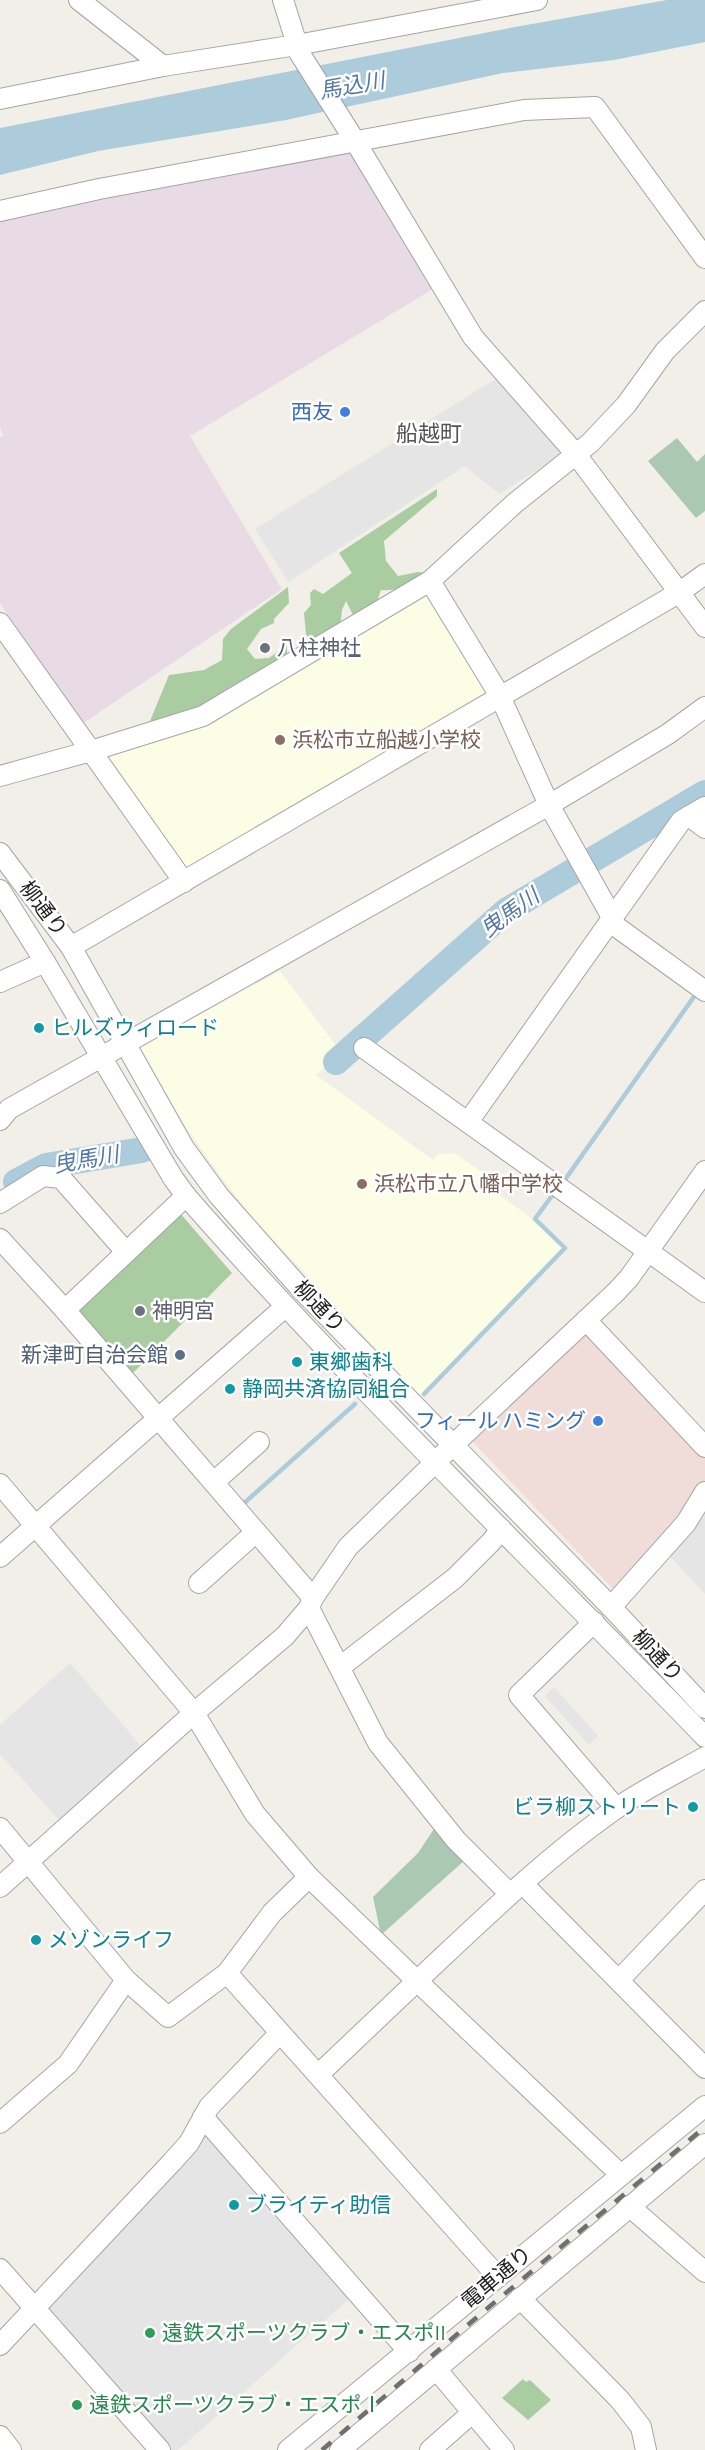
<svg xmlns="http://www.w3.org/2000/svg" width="705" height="2450" font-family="'Alegreya Sans','Noto Sans JP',sans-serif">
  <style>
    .commercial { fill: #f0ddd9 }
    .industrial { fill: #e9dbe5 }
    .education { fill: #fbfde5 }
    .forest { fill: #a9cda0 }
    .cemetery { fill: #abc8b2 }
    .parking { fill: #e5e5e5 }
    .water { fill: #accbdb }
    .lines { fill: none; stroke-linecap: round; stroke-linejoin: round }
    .stream { stroke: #accbdb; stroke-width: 4.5 }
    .river { stroke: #accbdb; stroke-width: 26 }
    .minor-casing { stroke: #a5a5a5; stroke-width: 22 }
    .minor { stroke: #fff; stroke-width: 20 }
    .rail { stroke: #6f6f6f; stroke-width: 4.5; stroke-dasharray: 12 12; stroke-linecap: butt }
    .shop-dot { fill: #3f7fe0; stroke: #fff; stroke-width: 2 }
    .worship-dot { fill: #6b7280; stroke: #fff; stroke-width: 2 }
    .education-dot { fill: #8d6e63; stroke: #fff; stroke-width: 2 }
    .culture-dot { fill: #0f9aa8; stroke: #fff; stroke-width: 2 }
    .service-dot { fill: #5c6f8a; stroke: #fff; stroke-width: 2 }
    .leisure-dot { fill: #2e9e5b; stroke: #fff; stroke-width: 2 }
    .labels { text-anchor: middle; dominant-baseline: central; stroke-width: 5; stroke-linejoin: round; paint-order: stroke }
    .shop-label { font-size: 21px; fill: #366cbe; stroke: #fff; text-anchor: end }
    .worship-label { font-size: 21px; fill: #5b616d; stroke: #fff; text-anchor: start }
    .education-label { font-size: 21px; fill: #785e54; stroke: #fff; text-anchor: start }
    .street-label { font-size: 21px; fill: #212121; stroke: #fff }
    .culture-label { font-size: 21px; fill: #0d838f; stroke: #fff; text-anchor: start }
    .service-label { font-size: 21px; fill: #4e5e75; stroke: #fff; text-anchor: end }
    .leisure-label { font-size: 21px; fill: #27864d; stroke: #fff; text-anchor: start }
    .water-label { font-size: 22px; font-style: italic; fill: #5376ab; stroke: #fff }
    .neighbourhood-label { font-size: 22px; fill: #545454; stroke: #fff }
  </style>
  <rect width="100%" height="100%" fill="#f1efe8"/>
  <polygon class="commercial" points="587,1331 705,1454 705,1481 668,1536 614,1590 472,1441"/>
  <polygon class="industrial" points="353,152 433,289 190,436 282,589 82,724 0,603 0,437 3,436 0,427 0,215"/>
  <g class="education">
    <polygon points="425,593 433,595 486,692 183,874 104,756"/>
    <polygon points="280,971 341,1052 316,1075 433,1160 438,1154 451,1154 453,1152 503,1187 498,1194 531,1218 563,1248 420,1395 253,1218 224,1181 186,1127 140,1047"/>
  </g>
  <g class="forest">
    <path d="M437,489V496L384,541L386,561L398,576L418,572L426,573C413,583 398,592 381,590L376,604L353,615L346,601L342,610L340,629L313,646L306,634L304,613L311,605L310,593L314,589L323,594L352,573L339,553Z"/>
    <polygon points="288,587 289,603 274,619 274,623 261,629 247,649 255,659 269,658 287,645 287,654 271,671 199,710 150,721 169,675 204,670 222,660 223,639 231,629"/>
    <polygon points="179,1212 232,1273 130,1376 73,1310"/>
    <polygon points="523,2379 526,2382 530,2380 551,2400 528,2420 502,2398"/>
  </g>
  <g class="cemetery">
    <polygon points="677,438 697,462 705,454 705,511 696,518 648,461"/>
    <polygon points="436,1826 465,1860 381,1935 373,1897 418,1853"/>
  </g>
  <g class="parking">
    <polygon points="497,378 564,453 499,494 465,466 288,582 255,529"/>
    <polygon points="705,1502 705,1594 667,1553"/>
    <polygon points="70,1663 141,1746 60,1821 0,1754 0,1725"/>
    <polygon points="554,1687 598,1736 589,1745 545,1696"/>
    <polygon points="213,2128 357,2292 178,2450 169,2450 42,2308"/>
  </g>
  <polygon class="water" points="667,0 705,0 705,42 614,60 503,73 286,120 98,151 0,175 0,128 515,27"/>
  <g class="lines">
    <g class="stream">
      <polyline points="564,1181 698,991"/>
      <polyline points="424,1394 565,1248 535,1219 554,1193"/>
      <polyline points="242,1505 355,1404"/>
    </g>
    <g class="river">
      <polyline points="336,1062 506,911 705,793"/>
      <polyline points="16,1182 46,1166 142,1150"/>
    </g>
    <g class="minor-casing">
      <g id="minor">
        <polyline points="79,0 163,66"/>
        <polyline points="283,0 300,54 355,141 473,337 575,453 705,627"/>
        <polyline points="0,99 163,66 297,45 537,0"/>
        <polyline points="0,211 99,189 524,110 595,107 705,258"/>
        <polyline points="430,581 500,696 549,805 613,919 614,925 705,991"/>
        <polyline points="0,623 184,882"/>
        <polyline points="0,776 91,751 203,716 430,581 515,503 590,443 626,405 665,351 705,311"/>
        <polyline points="689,816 705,828"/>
        <polyline points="0,853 71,947 184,1148 219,1196 301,1289 611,1607 705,1708"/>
        <path d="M0,890L45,962L173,1178L186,1196C351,1384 531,1557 705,1737"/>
        <path d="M71,947C275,829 476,710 680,592L705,574"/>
        <polyline points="0,982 45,962"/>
        <polyline points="364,1048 705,1292"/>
        <polyline points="0,1120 9,1109 549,805 668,734 705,707"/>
        <polyline points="468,1122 681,821 705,807"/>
        <polyline points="0,1203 43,1176 61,1178 126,1252"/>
        <polyline points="0,1239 65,1310 313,1598"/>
        <polyline points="65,1310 186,1196"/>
        <polyline points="586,1320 705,1447"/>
        <polyline points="214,1482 259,1442"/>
        <polyline points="0,1484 194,1713 255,1814 309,1877 417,1981 319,2074"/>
        <polyline points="0,1557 285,1307"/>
        <polyline points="199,1583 256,1532"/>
        <polyline points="611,1607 686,1523 705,1492"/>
        <polyline points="309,1608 378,1743 456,1840 510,1894"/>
        <polyline points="594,1622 519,1695 616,1808"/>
        <polyline points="340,1667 455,1578 491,1542 501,1529"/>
        <polyline points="0,1828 126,1980"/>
        <polyline points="523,1884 705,2068"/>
        <polyline points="0,1887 194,1713 285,1636 309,1608 313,1598 348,1547 453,1445 616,1292 629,1278 705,1171"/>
        <polyline points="227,1973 498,2277"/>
        <polyline points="619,1980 705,1890"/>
        <polyline points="203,2117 409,2352"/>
        <polyline points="0,2123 68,2064 126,1980 168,2017 227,1973 272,1913 309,1877"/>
        <path d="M621,2175L417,1981C480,1922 543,1860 614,1810C642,1790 675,1774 705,1757"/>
        <polyline points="629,2206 705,2272"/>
        <polyline points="0,2269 160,2450"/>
        <polyline points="520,2298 620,2400 641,2427 646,2450"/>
        <polyline points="0,2345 172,2162 189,2143 209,2107 279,2034"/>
        <polyline points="436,2369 504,2450"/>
        <polyline points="0,2436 11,2450"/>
        <polyline points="288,2450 705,2106"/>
        <polyline points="340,2450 705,2144"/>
        <polyline points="430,2450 472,2413"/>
      </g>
    </g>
    <use href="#minor" class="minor"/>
    <polyline class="rail" points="322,2450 483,2312 705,2127"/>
  </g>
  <g class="shop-dot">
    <circle cx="345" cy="412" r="6"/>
    <circle cx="598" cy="1421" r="6"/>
  </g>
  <g class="worship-dot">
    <circle cx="265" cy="648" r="6"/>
    <circle cx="140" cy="1311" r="6"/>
  </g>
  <g class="education-dot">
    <circle cx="280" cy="740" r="6"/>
    <circle cx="362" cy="1184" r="6"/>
  </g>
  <g class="culture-dot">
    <circle cx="39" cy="1028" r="6"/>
    <circle cx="297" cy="1362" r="6"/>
    <circle cx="230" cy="1389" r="6"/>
    <circle cx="693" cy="1807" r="6"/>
    <circle cx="36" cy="1940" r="6"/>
    <circle cx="234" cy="2205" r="6"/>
  </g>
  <circle class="service-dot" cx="180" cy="1355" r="6"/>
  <g class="leisure-dot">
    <circle cx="150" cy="2333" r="6"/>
    <circle cx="77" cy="2405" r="6"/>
  </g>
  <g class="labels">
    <g class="shop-label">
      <text x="333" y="412">西友</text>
      <text x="586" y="1421">フィール ハミング</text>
    </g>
    <g class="worship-label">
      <text x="277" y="648">八柱神社</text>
      <text x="152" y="1311">神明宮</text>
    </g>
    <g class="education-label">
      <text x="292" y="740">浜松市立船越小学校</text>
      <text x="374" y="1184">浜松市立八幡中学校</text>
    </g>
    <g class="street-label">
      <text transform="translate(43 909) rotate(53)">柳通り</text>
      <text transform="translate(319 1307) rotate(46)">柳通り</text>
      <text transform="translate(657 1656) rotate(47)">柳通り</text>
      <text transform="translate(497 2278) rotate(-40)">電車通り</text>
    </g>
    <g class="culture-label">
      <text x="51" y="1028">ヒルズウィロード</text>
      <text x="309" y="1362">東郷歯科</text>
      <text x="242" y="1389">静岡共済協同組合</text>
      <text x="681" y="1807" text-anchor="end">ビラ柳ストリート</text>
      <text x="48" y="1940">メゾンライフ</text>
      <text x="246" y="2205">ブライティ助信</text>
    </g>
    <g class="service-label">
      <text x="168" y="1355">新津町自治会館</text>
    </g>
    <g class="leisure-label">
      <text x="162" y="2333">遠鉄スポーツクラブ・エスポII</text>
      <text x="89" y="2405">遠鉄スポーツクラブ・エスポⅠ</text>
    </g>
    <g class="water-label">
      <text transform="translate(352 86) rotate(-10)">馬込川</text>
      <text transform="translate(510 913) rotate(-36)">曳馬川</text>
      <text transform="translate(86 1160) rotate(-10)">曳馬川</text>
    </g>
    <g class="neighbourhood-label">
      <text x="429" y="434">船越町</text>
    </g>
  </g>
</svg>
